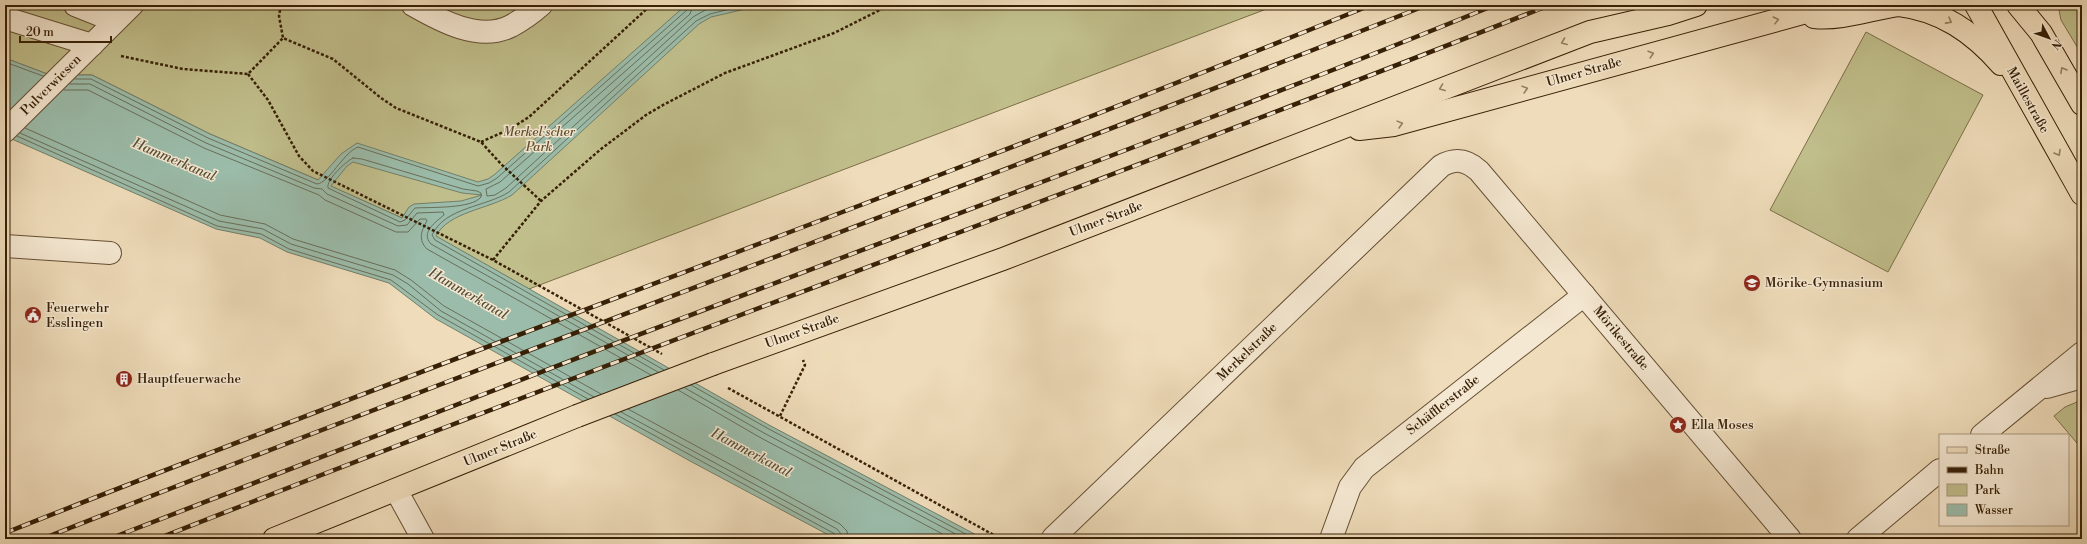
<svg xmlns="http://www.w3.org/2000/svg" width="2087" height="544" font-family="'Libre Bodoni',serif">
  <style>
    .green { fill: #c0be8b; stroke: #7c6f48 }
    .water { fill: #9bbcaa; stroke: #737e68; fill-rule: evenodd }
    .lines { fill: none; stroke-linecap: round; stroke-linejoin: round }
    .shore { stroke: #696e58; stroke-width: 1 }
    .minor-casing { stroke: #654f33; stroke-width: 24 }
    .major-casing { stroke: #372006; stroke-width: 24 }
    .path { stroke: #372006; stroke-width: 2.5; stroke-dasharray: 3 2; stroke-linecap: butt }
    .minor { stroke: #f5e8d2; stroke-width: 22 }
    .major { stroke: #efdcba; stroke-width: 22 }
    .rail-casing { stroke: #372006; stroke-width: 4.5 }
    .rail { stroke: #f5e8d2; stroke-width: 3; stroke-dasharray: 9; stroke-linecap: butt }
    .major-bridge-casing { stroke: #372006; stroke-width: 24; stroke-linecap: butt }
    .major-bridge { stroke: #efdcba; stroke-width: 22 }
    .oneway { stroke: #937e60 }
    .labels { text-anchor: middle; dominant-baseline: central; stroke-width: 3; stroke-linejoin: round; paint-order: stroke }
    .street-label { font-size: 13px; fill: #372006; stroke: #f5e8d2 }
    .park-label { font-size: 13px; font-style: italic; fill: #604f2e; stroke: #f5e8d2 }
    .poi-label { font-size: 13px; fill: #372006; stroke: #f5e8d2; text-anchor: start }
    .water-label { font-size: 14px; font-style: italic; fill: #554f37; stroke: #f5e8d2 }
  </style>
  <rect width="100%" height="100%" fill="#efdcba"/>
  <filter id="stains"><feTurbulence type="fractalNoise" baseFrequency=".005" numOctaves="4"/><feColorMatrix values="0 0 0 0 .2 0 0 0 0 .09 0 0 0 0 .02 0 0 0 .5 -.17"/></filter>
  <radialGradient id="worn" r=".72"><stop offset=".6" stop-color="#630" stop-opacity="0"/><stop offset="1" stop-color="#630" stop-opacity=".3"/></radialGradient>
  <g class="green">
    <polygon points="5,5 1277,5 529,289 402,218 330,186 334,181 318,180 210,134 92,75 50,75 5,58"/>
    <polygon points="2063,5 2082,5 2082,55 2061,20 2059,10"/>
    <polygon points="1866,32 1983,95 1888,272 1770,210"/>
    <polygon points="2082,400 2082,449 2054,416 2065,407"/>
  </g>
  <path class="water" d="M686,5H763L711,17L699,24L512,195C489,209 448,212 436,236L769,425L984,539H836L690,461L436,319L389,283L287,252L260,238L216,229L5,136V58L50,75H92L210,134L318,180L341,154L357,143L478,182L488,179L494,175ZM353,162L462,193L482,195L461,201L414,204L409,207L402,218L331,186L347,166Z"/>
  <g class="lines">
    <g class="shore">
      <polyline points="693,5 690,14 500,182 486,189 487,196 495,195 506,188 693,17 707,9 724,5"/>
      <polyline points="5,62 43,76"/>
      <path d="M75,79H91L208,138L317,184C329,183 343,153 358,147L478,186L489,183L497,178L687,10L688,5"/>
      <path d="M70,84H90L206,143L314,188L322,189L327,194L398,226L407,225L417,213L443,212L444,215C436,222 420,232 431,244L658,372"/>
      <path d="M64,90H88L204,148L319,195L325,200L396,232H408L420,219H426L427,221C421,231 418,240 427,249L651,375"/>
      <polyline points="25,128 220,215 265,224 293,239 395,270 411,280 444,306 601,394"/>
      <polyline points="20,133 219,221 263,229 291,244 393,275 408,284 441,311 594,397"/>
      <polyline points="17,136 217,226 261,234 289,249 391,280 438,315 588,399"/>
      <path d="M353,158L362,159L463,189L477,191L481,193V197C472,209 430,207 415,208L405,220L400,222L328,188C326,180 345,162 353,158Z"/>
      <path d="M664,370L435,240L432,235C445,207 486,207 509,192L696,21L710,14L746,5"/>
      <polyline points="691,385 767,428 975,539"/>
      <polyline points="685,388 764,433 965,539"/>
      <polyline points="678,390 761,438 952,539"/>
      <polyline points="628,409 840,524 847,531 848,539"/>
      <polyline points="621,412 837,529 841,534 842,539"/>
      <polyline points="615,414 835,534 837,539"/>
    </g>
    <g class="minor-casing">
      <g id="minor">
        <polyline points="75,5 115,21"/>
        <path d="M413,5C441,21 479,42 511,26C522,20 532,13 541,5"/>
        <polyline points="5,18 92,45"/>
        <polyline points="5,131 132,5"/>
        <polyline points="5,246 110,253"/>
        <polyline points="2047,387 2082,377"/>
        <polyline points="1982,435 2082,353"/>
        <polyline points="396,490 423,539"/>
        <path d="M1056,539L1053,538L1441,166C1455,158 1466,159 1479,171L1790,539"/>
        <polyline points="1331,539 1350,487 1364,468 1584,295"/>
        <polyline points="1858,539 1940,470"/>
      </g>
    </g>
    <g class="major-casing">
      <g id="major">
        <path d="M1899,5C1941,10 1973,32 2001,64"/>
        <polyline points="1976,5 2082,194"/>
        <polyline points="2018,5 2041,33 2082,104"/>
        <path d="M1814,17C1842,20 1870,9 1898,5"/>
        <polyline points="1359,129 1394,125 1832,5"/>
        <polyline points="713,364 1003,259 1590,32 1668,14 1696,5"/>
        <polyline points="274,539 577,416"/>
      </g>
    </g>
    <g class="path">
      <polyline points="281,5 279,16 283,38"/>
      <polyline points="121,56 183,69 248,74 283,38 333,59 381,98 396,108 481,142 501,164 541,201"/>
      <polyline points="248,74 268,100 299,156 313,171 493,260 662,354"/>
      <polyline points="481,142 510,129 529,117 651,5"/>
      <polyline points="493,260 541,201 601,149 646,115 663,105 725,73 834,33 890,5"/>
      <polyline points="728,388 1001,539"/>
      <polyline points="780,416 805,365 803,360"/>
    </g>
    <use href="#minor" class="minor"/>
    <use href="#major" class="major"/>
    <g class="rail-casing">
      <g id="rail">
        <path d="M5,533C459,353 919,189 1371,5"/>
        <path d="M42,539C502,357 967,188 1427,5"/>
        <path d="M109,539C329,454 549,368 770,285C1012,193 1255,103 1495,5"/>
        <path d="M157,539C619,357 1088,188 1550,5"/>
      </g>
    </g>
    <use href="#rail" class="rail"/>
    <g class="major-bridge-casing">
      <polyline id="major-bridge" points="577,416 713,364"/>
    </g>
    <use href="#major-bridge" class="major-bridge"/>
  </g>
  <defs><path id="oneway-chevron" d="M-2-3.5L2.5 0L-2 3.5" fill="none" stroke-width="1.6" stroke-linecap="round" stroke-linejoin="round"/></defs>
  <g class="oneway">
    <use href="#oneway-chevron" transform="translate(1776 20) rotate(-14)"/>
    <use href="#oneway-chevron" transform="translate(1949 21) rotate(29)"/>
    <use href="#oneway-chevron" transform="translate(1564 42) rotate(159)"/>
    <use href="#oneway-chevron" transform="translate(1651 54) rotate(-16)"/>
    <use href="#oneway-chevron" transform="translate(2063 70) rotate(-120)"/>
    <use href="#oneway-chevron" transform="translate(1442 88) rotate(159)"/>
    <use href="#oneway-chevron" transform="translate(1525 89) rotate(-16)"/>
    <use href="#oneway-chevron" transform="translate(1400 124) rotate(-15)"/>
    <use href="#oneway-chevron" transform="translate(2058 153) rotate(60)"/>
  </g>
  <defs>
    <g id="school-disc" transform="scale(0.9)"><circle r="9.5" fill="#8f2418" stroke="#f5e8d2"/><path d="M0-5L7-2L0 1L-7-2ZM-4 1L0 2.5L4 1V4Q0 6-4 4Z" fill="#fff"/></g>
    <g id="civic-disc" transform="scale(0.9)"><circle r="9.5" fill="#8f2418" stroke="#f5e8d2"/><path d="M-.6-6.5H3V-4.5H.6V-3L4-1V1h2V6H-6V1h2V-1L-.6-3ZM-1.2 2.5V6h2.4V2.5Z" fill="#fff"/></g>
    <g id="building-disc" transform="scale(0.9)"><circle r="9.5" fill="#8f2418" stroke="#f5e8d2"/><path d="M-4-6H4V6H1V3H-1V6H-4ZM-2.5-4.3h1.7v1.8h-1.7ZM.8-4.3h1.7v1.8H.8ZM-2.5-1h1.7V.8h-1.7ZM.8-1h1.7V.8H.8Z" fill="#fff"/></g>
    <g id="sight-disc" transform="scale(0.9)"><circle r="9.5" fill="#8f2418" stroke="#f5e8d2"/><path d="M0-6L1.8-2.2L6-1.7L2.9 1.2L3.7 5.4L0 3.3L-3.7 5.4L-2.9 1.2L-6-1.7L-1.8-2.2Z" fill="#fff"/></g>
  </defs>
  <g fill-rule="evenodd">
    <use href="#school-disc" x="1752" y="283"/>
    <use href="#civic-disc" x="33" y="315"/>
    <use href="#building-disc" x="124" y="379"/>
    <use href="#sight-disc" x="1678" y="425"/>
  </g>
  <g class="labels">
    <g class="street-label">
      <text transform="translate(1584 72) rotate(-16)">Ulmer Straße</text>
      <text transform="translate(51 85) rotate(-45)">Pulverwiesen</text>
      <text transform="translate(2028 100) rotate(61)">Maillestraße</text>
      <text transform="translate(1106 219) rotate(-21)">Ulmer Straße</text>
      <text transform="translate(802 331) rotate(-20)">Ulmer Straße</text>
      <text transform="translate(1621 338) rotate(50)">Mörikestraße</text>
      <text transform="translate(1247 352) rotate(-44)">Merkelstraße</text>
      <text transform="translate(1443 405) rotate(-38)">Schäfflerstraße</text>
      <text transform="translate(500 448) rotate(-22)">Ulmer Straße</text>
    </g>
    <g class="park-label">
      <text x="539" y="132">Merkel'scher<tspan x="539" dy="15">Park</tspan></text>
    </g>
    <g class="poi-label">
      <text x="1765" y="283">Mörike-Gymnasium</text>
      <text x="46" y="308">Feuerwehr<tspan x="46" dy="15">Esslingen</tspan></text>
      <text x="137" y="379">Hauptfeuerwache</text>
      <text x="1691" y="425">Ella Moses</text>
    </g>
    <g class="water-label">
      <text transform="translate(174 160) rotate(23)">Hammerkanal</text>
      <text transform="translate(468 294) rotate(30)">Hammerkanal</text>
      <text transform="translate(751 453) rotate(28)">Hammerkanal</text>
    </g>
  </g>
  <rect width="2087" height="544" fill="none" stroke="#efdcba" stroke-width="20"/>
  <rect x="6" y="6" width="2075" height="532" fill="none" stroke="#372006" stroke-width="2"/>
  <rect x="10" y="10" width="2067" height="524" fill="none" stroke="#372006"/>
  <rect x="1939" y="434" width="130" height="92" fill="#f5e8d2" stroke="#a99880"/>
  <rect x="1947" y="447" width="20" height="6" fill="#efdcba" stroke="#a99880"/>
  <text x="1975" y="454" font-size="12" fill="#372006">Straße</text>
  <rect x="1947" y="467" width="20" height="6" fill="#372006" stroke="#a99880"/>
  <text x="1975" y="474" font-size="12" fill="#372006">Bahn</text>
  <rect x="1947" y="484" width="20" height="12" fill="#c0be8b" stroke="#a99880"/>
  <text x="1975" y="494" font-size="12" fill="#372006">Park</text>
  <rect x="1947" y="504" width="20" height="12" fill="#9bbcaa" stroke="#a99880"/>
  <text x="1975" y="514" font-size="12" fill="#372006">Wasser</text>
  <g transform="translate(2049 38) rotate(131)" stroke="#f5e8d2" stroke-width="3" paint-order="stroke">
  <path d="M0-3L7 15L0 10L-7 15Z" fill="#372006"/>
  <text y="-6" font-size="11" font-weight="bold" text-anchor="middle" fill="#372006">N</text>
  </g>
  <path d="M20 36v6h91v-6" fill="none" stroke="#372006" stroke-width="2"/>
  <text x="26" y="36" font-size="12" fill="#372006" stroke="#f5e8d2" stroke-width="3" paint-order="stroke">20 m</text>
  <rect width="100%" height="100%" filter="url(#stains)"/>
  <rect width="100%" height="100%" fill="url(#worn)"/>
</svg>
